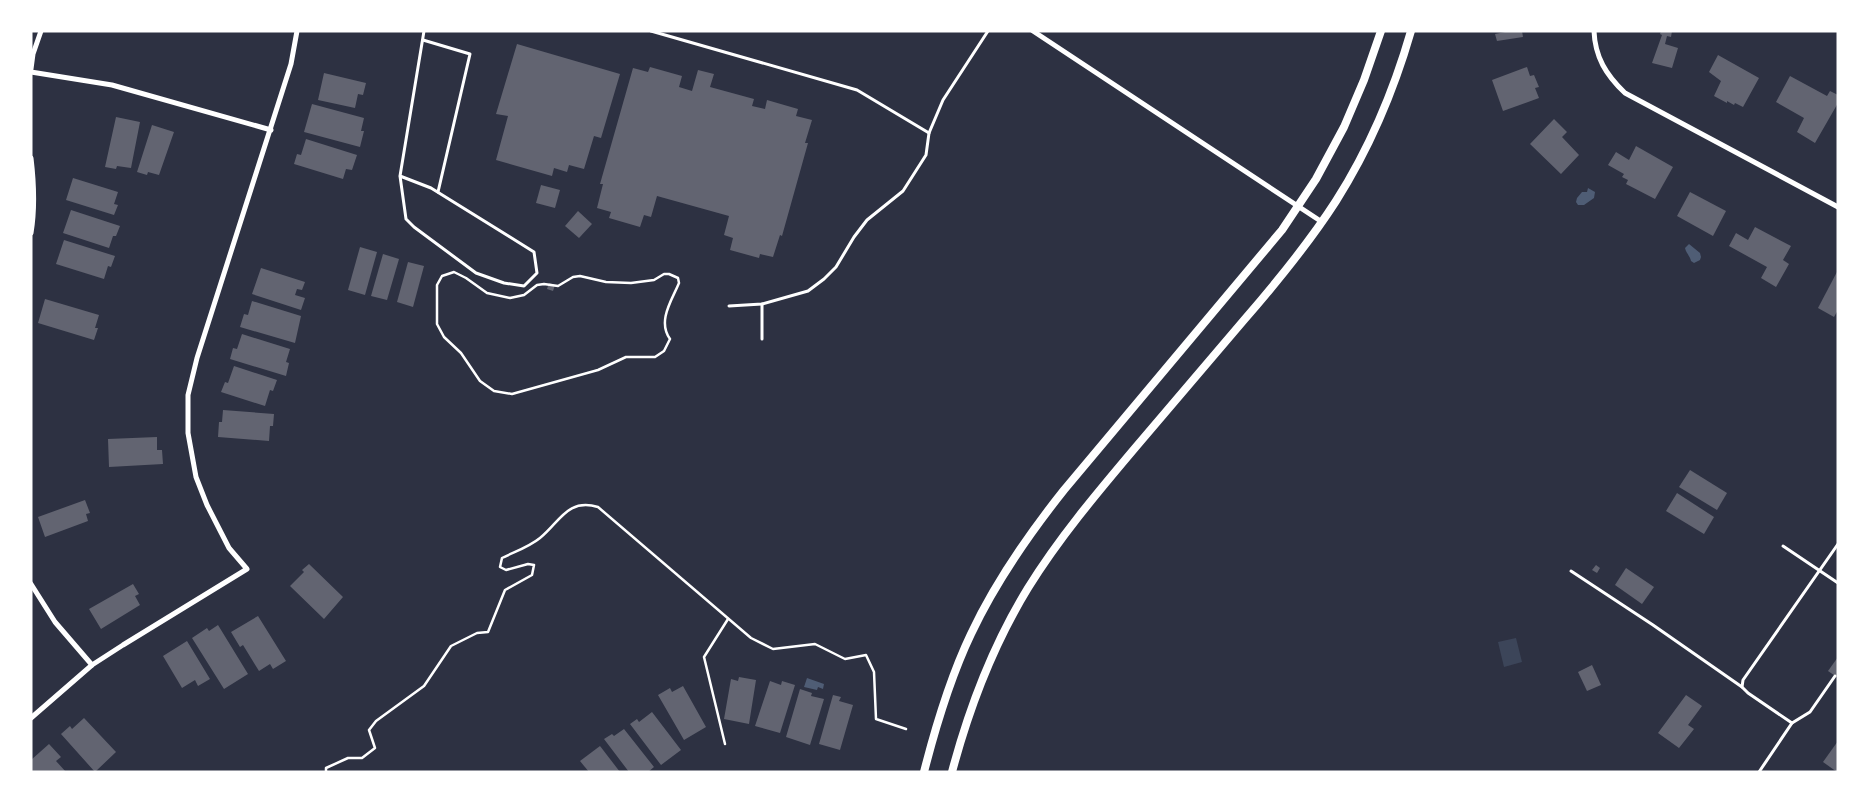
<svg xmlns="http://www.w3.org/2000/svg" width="1869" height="803" font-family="'Work Sans',sans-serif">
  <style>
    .green { fill: #3c4559 }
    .water { fill: #4f5d75 }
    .building { fill: #626471 }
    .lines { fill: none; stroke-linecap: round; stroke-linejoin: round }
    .path { stroke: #fff; stroke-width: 2.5 }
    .service { stroke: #fff; stroke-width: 3 }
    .minor { stroke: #fff; stroke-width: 5 }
    .tertiary { stroke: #fff; stroke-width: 8 }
  </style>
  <rect width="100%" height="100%" fill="#2d3142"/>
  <polygon class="green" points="1516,638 1522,662 1504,667 1498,642"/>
  <g class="water">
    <polygon points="1588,188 1595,192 1594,198 1584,205 1578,205 1576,202 1577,198 1582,192 1587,192"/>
    <path d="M1689,244L1700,253L1701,257L1700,260L1694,263L1691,261C1690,256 1686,253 1685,248Z"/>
    <polygon points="807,678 824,684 823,689 818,687 817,690 804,687"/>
  </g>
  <g class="building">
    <polygon points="1510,31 1522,31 1523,37 1497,41 1495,34"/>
    <polygon points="1661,31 1672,31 1671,37 1667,36 1665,44 1678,48 1672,68 1652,63 1662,35 1660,34"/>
    <polygon points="517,44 620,74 601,138 594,136 584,169 569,165 567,172 554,168 552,176 496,160 508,116 496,114"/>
    <polygon points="1718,55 1759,78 1743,107 1735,103 1734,105 1727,101 1727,103 1714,96 1721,81 1709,72"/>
    <polygon points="650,67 682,76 679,87 692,91 698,70 714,74 710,87 754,99 752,106 765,109 767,100 798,109 796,116 812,120 805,143 808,143 782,236 780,235 773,257 760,254 759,258 730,250 733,238 724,235 729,216 657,196 651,217 644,215 640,227 609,218 611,212 597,208 603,184 600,184 633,68 648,72"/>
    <polygon points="1527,67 1530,76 1534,75 1539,87 1535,88 1539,98 1503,111 1492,80"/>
    <polygon points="324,73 366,83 363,95 358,94 355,108 318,100"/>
    <polygon points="1790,76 1827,96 1830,91 1838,95 1838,103 1815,143 1797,132 1804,118 1776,102"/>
    <polygon points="312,104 364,118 361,131 364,131 360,147 304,132"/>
    <polygon points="116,117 140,122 131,168 117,166 116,169 105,167"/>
    <polygon points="1554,119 1567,132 1562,137 1579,155 1561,174 1530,144"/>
    <polygon points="152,125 174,132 159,175 148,172 147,175 137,172"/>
    <polygon points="306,139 357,155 352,170 346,169 343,179 294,164 297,154 301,155"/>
    <polygon points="1636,146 1673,167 1655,199 1626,184 1628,180 1622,177 1624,174 1608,165 1616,152 1629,160"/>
    <polygon points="73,178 118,192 114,204 118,205 114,215 66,200"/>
    <polygon points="541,185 560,190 555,208 536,203"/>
    <polygon points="1690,192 1726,211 1713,236 1677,216"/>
    <polygon points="71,210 120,226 116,236 113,236 109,248 63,233"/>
    <polygon points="578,211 592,224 579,238 565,226"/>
    <polygon points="1755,227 1791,246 1783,260 1789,264 1776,287 1761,278 1767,267 1729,246 1736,233 1748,240"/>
    <polygon points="64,240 115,256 111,267 108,266 104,279 56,264"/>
    <polygon points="360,247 377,252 365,295 348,290"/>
    <polygon points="383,254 399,259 387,300 371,296"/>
    <polygon points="408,262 424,266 413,307 397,302"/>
    <polygon points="261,268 305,282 302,290 297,289 295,295 305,298 301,310 252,294"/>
    <polygon points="1838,270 1838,310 1834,317 1818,308"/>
    <polygon points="549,283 555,285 553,291 547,289"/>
    <polygon points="45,299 99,315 95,328 98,328 94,340 38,323"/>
    <polygon points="252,301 301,316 295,343 240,327 244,314 248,315"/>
    <polygon points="242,334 290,349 286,362 289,363 286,376 230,359 233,348 237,349"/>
    <polygon points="234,366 277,380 273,391 270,390 265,406 221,392 225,382 228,383"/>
    <polygon points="223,410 274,414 273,426 270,426 269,441 218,437 219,422 222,422"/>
    <polygon points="157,437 157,450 162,450 163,464 109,467 108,439"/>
    <polygon points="1690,470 1727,493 1717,510 1679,487"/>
    <polygon points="1677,493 1714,517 1704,534 1666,511"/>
    <polygon points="85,500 90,513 86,514 88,521 45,537 38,517"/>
    <polygon points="309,564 343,597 324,619 290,586 304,572 302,570"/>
    <polygon points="1596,565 1600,568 1597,573 1592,570"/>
    <polygon points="1626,568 1654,587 1642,604 1615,585"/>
    <polygon points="133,584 139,594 135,596 140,605 101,629 89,609"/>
    <polygon points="258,616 286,661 273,669 270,664 259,671 243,645 240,647 231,632"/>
    <polygon points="218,625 248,674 224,689 192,638 207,628 209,631"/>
    <polygon points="187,641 210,679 198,686 195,680 182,688 163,656"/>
    <polygon points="1838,657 1838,678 1828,671"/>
    <polygon points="1592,665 1601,685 1587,691 1578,672"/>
    <polygon points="739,677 756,680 749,724 724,719 731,679 738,681"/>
    <polygon points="770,681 781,685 782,681 795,685 780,733 755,726"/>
    <polygon points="683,686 706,727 684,740 658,695 670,688 672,692"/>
    <polygon points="800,689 812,693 811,696 824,699 810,745 786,737"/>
    <polygon points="833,695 841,697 839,701 853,705 840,750 819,744"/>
    <polygon points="1686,695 1702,706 1688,725 1694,729 1679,748 1658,733"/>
    <polygon points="652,712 681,750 661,765 630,724 637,719 639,722"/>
    <polygon points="84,718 116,752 95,772 61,734 70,726 72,729"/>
    <polygon points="624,729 654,767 648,772 629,772 604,739 612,734 614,736"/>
    <polygon points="1838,741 1838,772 1837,772 1823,762"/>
    <polygon points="49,744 61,757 56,761 66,772 31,772 31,760"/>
    <polygon points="600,746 620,772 589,772 580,761"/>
  </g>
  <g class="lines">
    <g class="path">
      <path d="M454,272L466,278L487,293L510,298L524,295L537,285L544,284L558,286L573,277L580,276L606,282L631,283L654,280L664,274H669L678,278L679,283C672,300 657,321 670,339L664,351L655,357H626L598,370L512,394L494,391L480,381L461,353L444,337L437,324V285L442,276Z"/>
      <polyline points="725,744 704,657 728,619"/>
      <path d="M326,772V768L348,758H362L375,748L369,730L376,721L424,686L451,646L477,633L488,632L505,590L532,575L534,565L528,564L506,570L500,567L502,558C514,552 529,547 540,538C560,522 567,498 598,507L751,638L773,649L815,644L845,659L866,655L874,672L876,719L906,729"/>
    </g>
    <g class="service">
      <polyline points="651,31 857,90 929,133"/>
      <polyline points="423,40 470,54 438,192"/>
      <polyline points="400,176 431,188 534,252 537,273 524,286 504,283 476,273 414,227 406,219 400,176 424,31"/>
      <polyline points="729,306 762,304 808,291 824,279 836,267 854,237 867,220 903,191 926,155 929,133 943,100 988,31"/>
      <polyline points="762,339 762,304"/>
      <polyline points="1783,546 1838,583"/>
      <polyline points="1571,571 1653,625 1742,687"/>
      <polyline points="1792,723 1810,712 1835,676"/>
      <polyline points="1759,772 1792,723 1748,693 1742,687 1743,680 1838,544"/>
    </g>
    <g class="minor">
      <polyline points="1033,31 1322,222"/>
      <path d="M1594,31C1595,57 1606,75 1625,93L1838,207"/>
      <polyline points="31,69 33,54 41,31"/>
      <polyline points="31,72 112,85 271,130"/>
      <path d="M31,158C34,183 35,209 31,233"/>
      <polyline points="31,584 55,622 92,665"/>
      <polyline points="31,718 92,665 123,645 247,569 229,548 207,505 196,477 188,433 188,395 197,358 291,64 297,31"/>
    </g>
    <g class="tertiary">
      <path d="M924,772C936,725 950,678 971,634C995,583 1029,534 1064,490L1282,230L1316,179L1344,127L1364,80L1381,31"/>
      <path d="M952,772C969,708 993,645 1028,588C1059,538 1097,493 1135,448C1172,405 1208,362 1244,320C1277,282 1309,243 1336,201C1369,149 1394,90 1411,31"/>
    </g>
  </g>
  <rect width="1869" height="803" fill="none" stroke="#ffffff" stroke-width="65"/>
</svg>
